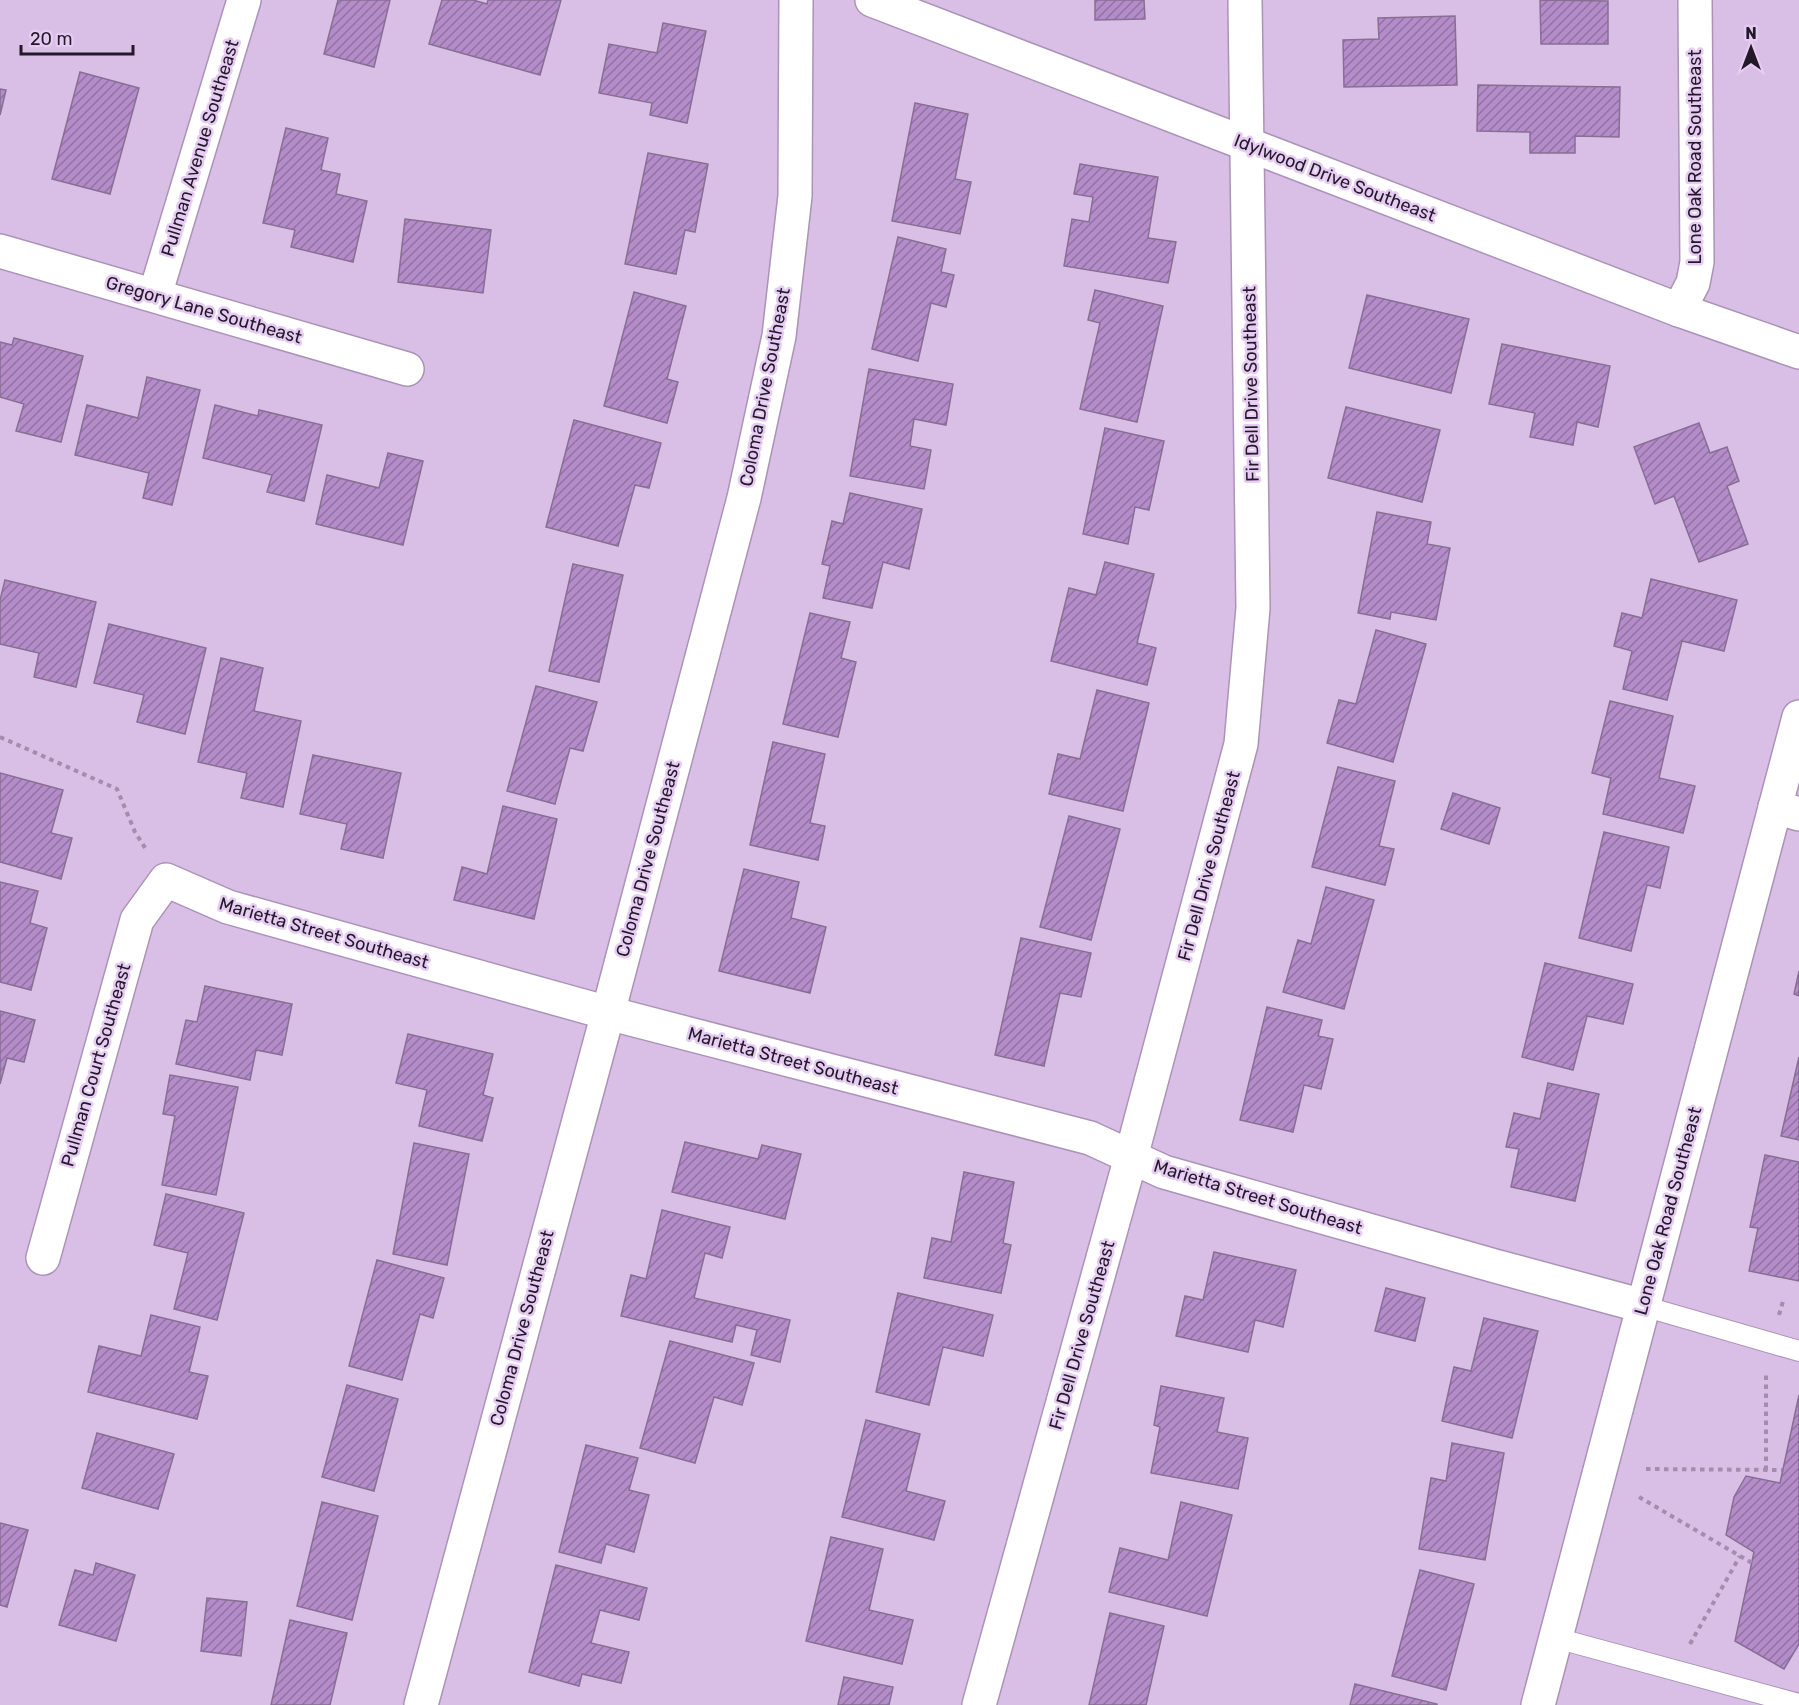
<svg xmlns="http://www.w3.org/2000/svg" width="1799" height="1705" font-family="Rubik,sans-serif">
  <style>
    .building { fill: url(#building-hatch); stroke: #876f93; stroke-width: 1.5 }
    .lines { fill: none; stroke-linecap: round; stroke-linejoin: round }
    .service-casing { stroke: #ab93b8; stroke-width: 22 }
    .minor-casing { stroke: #ab93b8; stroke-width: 36 }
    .tertiary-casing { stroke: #ab93b8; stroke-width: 36 }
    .path { stroke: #a28dad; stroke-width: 4; stroke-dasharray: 4.5 4.5; stroke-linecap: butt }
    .service { stroke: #fff; stroke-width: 20 }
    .minor { stroke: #fff; stroke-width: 33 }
    .tertiary { stroke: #fff; stroke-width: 33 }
    .labels { text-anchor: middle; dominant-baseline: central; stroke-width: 5; stroke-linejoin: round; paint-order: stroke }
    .street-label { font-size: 18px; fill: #231928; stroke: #e6ccf3 }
  </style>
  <defs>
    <pattern id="building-hatch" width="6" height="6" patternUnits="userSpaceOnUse" patternTransform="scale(1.5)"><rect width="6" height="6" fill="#b48cc9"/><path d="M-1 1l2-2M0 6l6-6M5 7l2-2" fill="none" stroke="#9272a3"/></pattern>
  </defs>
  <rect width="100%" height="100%" fill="#d9bfe6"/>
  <g class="building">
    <polygon points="338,0 390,0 374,67 324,54"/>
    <polygon points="442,0 473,0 487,4 488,0 561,0 540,75 429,44"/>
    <polygon points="1095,0 1144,0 1145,19 1095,20"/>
    <polygon points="1540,0 1608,1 1608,44 1541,44"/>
    <polygon points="1455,16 1457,85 1344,87 1343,40 1379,39 1378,18"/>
    <polygon points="663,23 706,31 687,123 650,115 652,103 599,93 609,44 657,53"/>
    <polygon points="80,72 139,88 110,194 52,179"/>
    <polygon points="1478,85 1620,87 1619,137 1575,136 1575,153 1530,153 1530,132 1477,131"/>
    <polygon points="0,89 6,90 0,115"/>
    <polygon points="915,103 968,114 955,179 971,182 960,234 892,221"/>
    <polygon points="286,128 328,138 321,170 340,174 336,194 367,201 353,262 291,247 295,230 263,223"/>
    <polygon points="648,153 708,164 695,232 685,230 676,274 625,264"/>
    <polygon points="1080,164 1158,177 1148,238 1176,242 1168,283 1064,266 1072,219 1089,222 1093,197 1074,194"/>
    <polygon points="405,219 491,230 483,293 398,282"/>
    <polygon points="898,237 946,249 941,272 954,275 946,307 931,303 918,361 872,349"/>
    <polygon points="1095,290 1163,306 1137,422 1080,409 1100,323 1088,320"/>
    <polygon points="634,292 686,306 667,379 678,382 667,423 604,406"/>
    <polygon points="1367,295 1469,319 1451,393 1349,368"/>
    <polygon points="14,338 83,356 61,442 16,431 24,404 0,397 0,342 12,345"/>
    <polygon points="1502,344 1610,366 1598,427 1577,422 1573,445 1530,437 1535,413 1489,404"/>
    <polygon points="869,369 953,384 946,425 914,419 910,446 931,450 924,489 850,476"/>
    <polygon points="147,377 200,390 172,505 143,498 149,473 75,455 87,405 138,418"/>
    <polygon points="215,405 258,416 259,410 322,425 304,501 267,492 272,475 203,458"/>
    <polygon points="1346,407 1440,430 1422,502 1328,478"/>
    <polygon points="574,420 661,443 649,488 635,485 618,546 546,527"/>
    <polygon points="1699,423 1710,453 1727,447 1739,481 1727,486 1748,544 1699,562 1674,496 1655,504 1634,447"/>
    <polygon points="1105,428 1164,441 1149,510 1135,507 1128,544 1083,534"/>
    <polygon points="388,453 423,461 403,545 316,524 327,475 379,488"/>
    <polygon points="850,493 922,509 909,569 883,562 872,608 823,598 830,566 822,564 832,521 843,524"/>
    <polygon points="1377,512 1431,522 1427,544 1450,548 1436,620 1391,612 1390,619 1358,613"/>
    <polygon points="1105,562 1154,574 1137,643 1156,648 1147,685 1051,661 1069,588 1096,595"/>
    <polygon points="573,564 623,575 599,682 549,671"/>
    <polygon points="1651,579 1737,600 1724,651 1682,641 1667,700 1623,689 1632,651 1614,646 1622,613 1642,618"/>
    <polygon points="5,580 96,602 76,687 34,677 39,653 0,644 0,600"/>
    <polygon points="810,613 850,622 841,658 856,662 838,737 783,724"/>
    <polygon points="109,624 206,648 185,734 137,722 144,695 94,683"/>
    <polygon points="1376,630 1426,644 1393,762 1327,743 1339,700 1356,704"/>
    <polygon points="221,658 263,668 254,711 301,721 283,807 241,798 247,773 198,762"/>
    <polygon points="536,686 597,702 583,751 570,748 555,804 507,791"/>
    <polygon points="1097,690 1149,703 1123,811 1049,794 1058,754 1080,759"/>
    <polygon points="1610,701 1673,716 1659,778 1695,786 1683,833 1603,814 1611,778 1592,773"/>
    <polygon points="773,742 825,754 810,823 825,826 818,860 750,845"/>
    <polygon points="313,755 401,773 383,858 341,849 347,824 300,814"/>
    <polygon points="1338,767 1395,781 1379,846 1394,849 1385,885 1312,867"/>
    <polygon points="0,773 63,790 51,833 72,838 61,879 0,862"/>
    <polygon points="1453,793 1500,808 1489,844 1441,829"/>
    <polygon points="503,806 557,819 534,919 454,900 462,867 487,874"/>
    <polygon points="1069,816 1120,829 1091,940 1040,927"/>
    <polygon points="1604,832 1669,847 1660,888 1647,885 1631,951 1579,938"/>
    <polygon points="744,869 799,882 791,918 826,927 810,993 719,971"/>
    <polygon points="0,882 38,891 30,923 47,928 31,990 0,982"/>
    <polygon points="1326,887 1374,900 1344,1009 1283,992 1298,940 1311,944"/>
    <polygon points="1021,938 1091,953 1081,997 1060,993 1044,1066 995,1055"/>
    <polygon points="1545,963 1633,984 1623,1024 1587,1016 1573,1070 1522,1057"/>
    <polygon points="1799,971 1799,996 1794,994"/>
    <polygon points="205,986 292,1004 282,1055 256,1050 250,1080 176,1064 186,1020 197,1022"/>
    <polygon points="1267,1007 1322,1020 1318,1036 1333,1039 1321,1089 1304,1085 1293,1132 1240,1120"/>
    <polygon points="0,1011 35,1020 24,1062 7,1058 0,1084"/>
    <polygon points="408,1034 493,1054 483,1095 493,1098 482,1141 419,1126 427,1090 396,1083"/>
    <polygon points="1799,1057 1799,1140 1781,1136"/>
    <polygon points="170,1075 238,1087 216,1195 162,1185 175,1116 163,1114"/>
    <polygon points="1548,1083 1599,1094 1575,1201 1511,1187 1519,1149 1506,1147 1514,1113 1540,1119"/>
    <polygon points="685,1142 758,1159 762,1145 801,1154 785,1219 672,1192"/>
    <polygon points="414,1143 469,1154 447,1265 393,1254"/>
    <polygon points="1765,1155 1799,1162 1799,1281 1749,1271 1758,1228 1750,1227"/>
    <polygon points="964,1172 1014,1182 1003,1243 1011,1245 1001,1293 924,1278 932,1238 951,1242"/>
    <polygon points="166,1194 244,1213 217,1320 174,1309 188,1253 154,1245"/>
    <polygon points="662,1210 730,1227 722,1258 705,1253 694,1298 790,1320 780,1362 751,1355 757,1330 736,1325 732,1342 621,1316 631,1275 646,1279"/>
    <polygon points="1214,1252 1296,1270 1283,1327 1255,1320 1248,1352 1176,1336 1185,1296 1203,1300"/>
    <polygon points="377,1260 444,1278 433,1318 420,1314 402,1380 349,1366"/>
    <polygon points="1386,1288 1425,1298 1415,1341 1375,1331"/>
    <polygon points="898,1293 993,1315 983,1356 943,1347 929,1405 876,1392"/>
    <polygon points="151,1315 200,1327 189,1372 208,1376 197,1419 88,1392 99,1346 141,1356"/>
    <polygon points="1484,1318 1538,1331 1512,1438 1442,1421 1454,1367 1471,1371"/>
    <polygon points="670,1341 754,1363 742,1405 714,1397 695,1463 640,1448"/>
    <polygon points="347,1385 398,1399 374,1491 322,1477"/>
    <polygon points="1161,1386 1224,1398 1217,1432 1248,1438 1238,1489 1151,1473 1160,1427 1154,1425"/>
    <polygon points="1799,1395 1799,1644 1784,1669 1735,1641 1754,1552 1726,1535 1734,1497 1746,1476 1780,1483"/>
    <polygon points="866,1420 920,1434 906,1491 945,1501 934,1540 842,1517"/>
    <polygon points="97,1433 174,1454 158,1509 82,1488"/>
    <polygon points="1452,1443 1504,1453 1485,1560 1419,1549 1431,1478 1446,1481"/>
    <polygon points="586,1445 638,1458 629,1490 649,1495 634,1552 606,1544 601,1563 559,1552"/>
    <polygon points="322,1502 378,1516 352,1620 297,1606"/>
    <polygon points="1181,1502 1232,1515 1207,1616 1109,1592 1120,1548 1168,1560"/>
    <polygon points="0,1523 28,1530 7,1607 0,1605"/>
    <polygon points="831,1537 883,1549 869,1610 913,1620 902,1664 806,1641"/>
    <polygon points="96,1563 135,1575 116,1641 59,1625 75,1570 93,1575"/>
    <polygon points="556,1565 647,1588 639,1620 600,1610 591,1643 629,1652 621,1683 582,1674 579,1686 529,1672"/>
    <polygon points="1420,1570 1474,1584 1446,1690 1392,1676"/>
    <polygon points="207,1598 247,1602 241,1656 201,1651"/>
    <polygon points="1110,1613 1164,1626 1146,1705 1089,1705"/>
    <polygon points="290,1620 347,1633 330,1705 271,1705"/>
    <polygon points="844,1677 893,1687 889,1705 838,1705"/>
    <polygon points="1355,1684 1437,1704 1437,1705 1350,1705"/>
  </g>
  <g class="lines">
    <g class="service-casing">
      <g id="service">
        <polyline points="1643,1306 1799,1351"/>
        <polyline points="1556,1638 1799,1704"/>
      </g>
    </g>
    <g class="minor-casing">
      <g id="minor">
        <polyline points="0,251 407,369"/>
        <polyline points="155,295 244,0"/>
        <polyline points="1775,807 1799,814"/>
        <polyline points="43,1258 137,920 166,880 228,907 608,1013 1090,1138 1164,1172 1495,1266 1643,1306"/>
        <polyline points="421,1705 608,1013 744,498 779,336 795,196 796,0"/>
        <polyline points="979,1705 1131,1157 1241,744 1253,608 1245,0"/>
      </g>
    </g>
    <g class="tertiary-casing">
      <g id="tertiary">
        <polyline points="872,0 1679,310 1799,352"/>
        <polyline points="1679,310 1693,283 1697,262 1695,0"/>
        <polyline points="1538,1705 1799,717"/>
      </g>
    </g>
    <g class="path">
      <polyline points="0,737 117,789 135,832 147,851"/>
      <polyline points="1779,1315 1784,1298"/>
      <polyline points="1646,1469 1782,1470"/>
      <polyline points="1766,1470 1766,1372"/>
      <polyline points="1639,1497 1752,1563"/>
      <polyline points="1690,1644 1740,1556"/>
    </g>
    <use href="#service" class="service"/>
    <use href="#minor" class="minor"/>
    <use href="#tertiary" class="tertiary"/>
  </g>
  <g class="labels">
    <g class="street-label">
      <text transform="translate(200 148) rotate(-73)">Pullman Avenue Southeast</text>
      <text transform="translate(1695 157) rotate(-90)">Lone Oak Road Southeast</text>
      <text transform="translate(1335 178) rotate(21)">Idylwood Drive Southeast</text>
      <text transform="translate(204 310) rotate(16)">Gregory Lane Southeast</text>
      <text transform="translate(1251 384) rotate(-91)">Fir Dell Drive Southeast</text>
      <text transform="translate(765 387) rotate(-79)">Coloma Drive Southeast</text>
      <text transform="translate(648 859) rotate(-75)">Coloma Drive Southeast</text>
      <text transform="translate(1209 866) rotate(-75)">Fir Dell Drive Southeast</text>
      <text transform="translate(324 933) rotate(16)">Marietta Street Southeast</text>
      <text transform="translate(793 1061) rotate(15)">Marietta Street Southeast</text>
      <text transform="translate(96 1065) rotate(-74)">Pullman Court Southeast</text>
      <text transform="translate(1258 1197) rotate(17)">Marietta Street Southeast</text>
      <text transform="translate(1668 1211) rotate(-75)">Lone Oak Road Southeast</text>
      <text transform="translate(522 1328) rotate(-75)">Coloma Drive Southeast</text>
      <text transform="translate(1082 1335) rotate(-74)">Fir Dell Drive Southeast</text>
    </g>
  </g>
  <g transform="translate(1751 48)" stroke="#e6ccf3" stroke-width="4.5" paint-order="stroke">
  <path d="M0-4.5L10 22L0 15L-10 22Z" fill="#231928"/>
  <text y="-9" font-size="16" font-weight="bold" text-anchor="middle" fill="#231928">N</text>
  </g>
  <path d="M21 45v9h112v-9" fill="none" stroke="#231928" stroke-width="3"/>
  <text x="30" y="45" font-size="18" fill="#231928" stroke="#e6ccf3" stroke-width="4.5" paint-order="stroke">20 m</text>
</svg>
